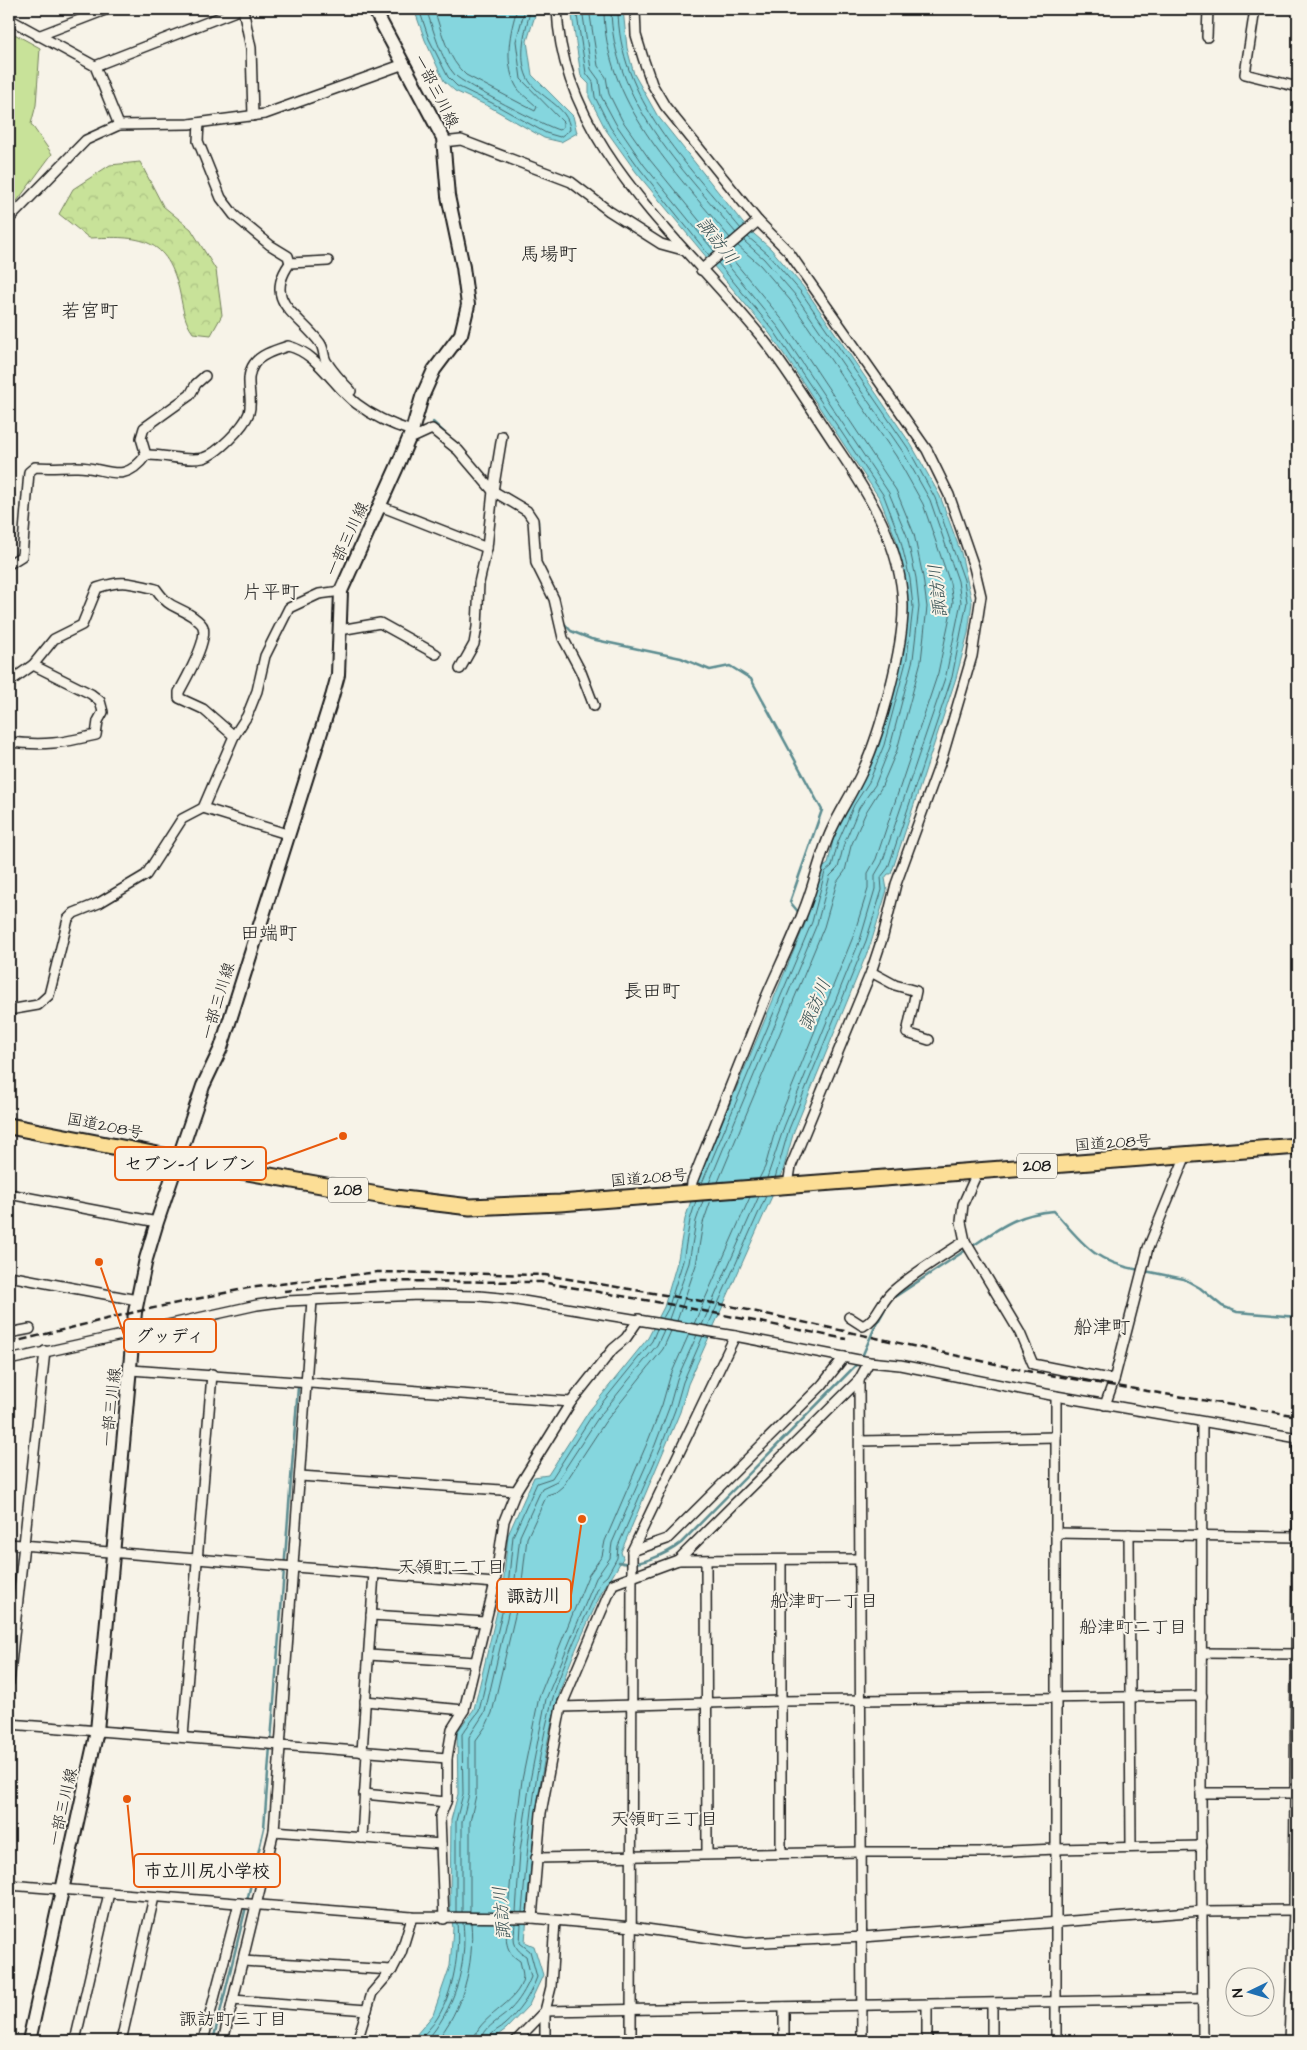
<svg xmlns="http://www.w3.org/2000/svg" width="1307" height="2050" font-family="'Architects Daughter','Klee One',sans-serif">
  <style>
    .forest { fill: url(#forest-crowns); stroke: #727f5a }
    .park { fill: #c8e299; stroke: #727f5a }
    .water { fill: #85d6de; stroke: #5b8c90 }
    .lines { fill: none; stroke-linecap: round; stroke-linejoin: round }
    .shore { stroke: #46666a; stroke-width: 1 }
    .stream { stroke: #5b8c90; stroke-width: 2.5 }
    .minor-casing { stroke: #1c1c1c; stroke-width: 12 }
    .secondary-casing { stroke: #1c1c1c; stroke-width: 16 }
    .trunk-casing { stroke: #1c1c1c; stroke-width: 19 }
    .minor { stroke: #f7f3e8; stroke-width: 9 }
    .secondary { stroke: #f7f3e8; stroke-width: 12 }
    .trunk { stroke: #fcde96; stroke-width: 15 }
    .rail { stroke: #1c1c1c; stroke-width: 2.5; stroke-dasharray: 8 4; stroke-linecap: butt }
    .labels { text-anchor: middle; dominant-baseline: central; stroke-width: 4; stroke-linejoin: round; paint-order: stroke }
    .shield { fill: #f7f3e8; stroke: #5e5c59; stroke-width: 1 }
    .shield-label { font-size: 15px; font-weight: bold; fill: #1c1c1c }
    .street-label { font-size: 16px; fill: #1c1c1c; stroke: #f7f3e8 }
    .water-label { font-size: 18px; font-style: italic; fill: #3c5456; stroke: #f7f3e8 }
    .neighbourhood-label { font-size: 18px; fill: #1c1c1c; stroke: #f7f3e8 }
    .quarter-label { font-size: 19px; fill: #1c1c1c; stroke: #f7f3e8 }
    .leader { fill: none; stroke: #e8590c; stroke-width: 2 }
    .callout-dot { fill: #e8590c; stroke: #f7f3e8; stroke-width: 2 }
    .callout { fill: #f7f3e8; stroke: #e8590c; stroke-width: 2 }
    .callout-label { font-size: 18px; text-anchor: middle; font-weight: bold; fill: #1c1c1c }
  </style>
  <defs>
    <pattern id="forest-crowns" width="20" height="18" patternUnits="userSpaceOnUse" patternTransform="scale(1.25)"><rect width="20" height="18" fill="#c8e299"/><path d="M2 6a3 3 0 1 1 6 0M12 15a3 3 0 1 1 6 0" fill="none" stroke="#abc183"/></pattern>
  </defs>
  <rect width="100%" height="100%" fill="#f7f3e8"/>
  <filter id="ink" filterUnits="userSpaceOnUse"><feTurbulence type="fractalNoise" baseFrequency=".02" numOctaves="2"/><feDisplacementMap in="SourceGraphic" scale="10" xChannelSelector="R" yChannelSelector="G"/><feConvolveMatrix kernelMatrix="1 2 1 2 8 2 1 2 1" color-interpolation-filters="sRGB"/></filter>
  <g filter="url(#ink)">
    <path class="forest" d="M140,162L163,206L191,229L216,270L222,315L211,335L193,333C184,321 183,308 180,294C168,236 140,236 89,238L59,214L73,189L110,165Z"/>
    <polygon class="park" points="9,31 40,48 36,105 31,124 52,154 9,212"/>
    <g class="water">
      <polygon points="414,9 537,9 527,41 532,75 573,116 577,133 561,142 544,138 490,107 455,91 444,81 425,40"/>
      <path d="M571,9H623L627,48L634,74L657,115L746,227L771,249L805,289L912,446L940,496L961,553L972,602L968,633L956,678L891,874H888L885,878L887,890L871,943L794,1131L782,1174L688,1384L680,1412L623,1547L621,1552L623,1558L610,1580L606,1583C589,1621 568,1661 557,1702C536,1780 531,1862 525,1942L534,1946L543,1975L529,2005L506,2029L490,2041H411L433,2015L450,1966L453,1928L450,1906L451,1820L458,1794L457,1732L474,1709L503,1586L508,1535L534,1477L548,1475L589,1411L648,1338L664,1307L678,1259L685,1219L698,1180L807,919L805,915L808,914L821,869L828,864L833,840L849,802L864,780L879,744L902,657L908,607L905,580L896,539L880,499L792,366L770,334L636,172L606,130L589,97V84L581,76Z"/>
    </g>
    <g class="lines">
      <g class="shore">
        <path d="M419,9L429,39L448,77L457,86L492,103L546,133L560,137L570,130C569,105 536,97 527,77C518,57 525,29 531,9"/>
        <path d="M426,9C433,28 441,60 455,75C461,83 549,128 559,130L563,127V122L521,79L516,41L525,9"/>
        <path d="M434,9C441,30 448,60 466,75L535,111L537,107C530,100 519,93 515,84C504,61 510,31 517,9"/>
        <polyline points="576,9 586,73 593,82 595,97 610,127 640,169 709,255"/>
        <polyline points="582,9 591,69 599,80 601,96 616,124 644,165 714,251"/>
        <polyline points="589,9 598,66 606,77 609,94 622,120 650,160 720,246"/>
        <path d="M604,9C604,102 674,170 730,238"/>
        <path d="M611,9C612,100 681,167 736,233"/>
        <path d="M618,9C618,98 687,164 741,229"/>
        <polyline points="748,237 768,254 801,292 908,448 935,498 964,580 967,602 952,677 888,868 881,877 882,890 866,941 789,1129 775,1178"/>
        <polyline points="744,241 764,259 796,296 903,452 930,500 958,581 961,602 946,675 882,863 875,875 875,889 860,940 784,1127 767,1178"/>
        <polyline points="738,246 760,265 790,300 896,456 923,504 950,583 953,602 938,673 876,859 868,873 868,889 853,937 777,1124 765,1167 759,1179"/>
        <polyline points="718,1182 824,927 837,882 845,871 851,846 866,812 881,788 897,750 921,661 927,607 923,577 914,534 896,490 785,323 728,254"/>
        <polyline points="702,1183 812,922 825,872 832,866 838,842 854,805 869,782 884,745 907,658 913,607 910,579 900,538 884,496 774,331 718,263"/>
        <polyline points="709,1183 817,924 830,876 838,868 844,844 859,808 875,785 890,747 913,659 919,607 916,578 907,536 889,493 779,328 723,259"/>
        <polyline points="663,1318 668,1309 683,1261 690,1220 696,1201"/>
        <polyline points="669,1319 689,1263 696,1221 703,1201"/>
        <polyline points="677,1321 696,1265 703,1223 711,1200"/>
        <polyline points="694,1324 750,1197"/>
        <polyline points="702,1325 759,1196"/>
        <polyline points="708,1326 766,1196"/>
        <polyline points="456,1912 456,1821 463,1794 462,1734 479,1711 508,1587 513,1536 537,1483 552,1478 593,1414 652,1341 657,1329"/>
        <polyline points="462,1912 462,1822 469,1794 469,1737 485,1712 514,1588 520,1536 542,1488 557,1481 598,1418 657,1345 664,1330"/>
        <polyline points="470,1912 470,1822 476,1795 476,1740 486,1726 492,1713 521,1590 527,1538 547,1495 556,1492 563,1486 605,1422 663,1349 671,1331"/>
        <polyline points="508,1912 513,1850 522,1780 539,1697 588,1576 602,1556 605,1541 648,1441 662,1405 670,1377 689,1334"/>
        <polyline points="516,1912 520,1851 530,1781 546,1699 596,1578 610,1558 612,1543 655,1445 669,1408 677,1379 697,1335"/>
        <path d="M522,1912C528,1842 534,1770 552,1701C563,1660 585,1620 601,1581L607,1576L617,1558L618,1546L661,1447L675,1410L683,1382L703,1336"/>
        <path d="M418,2041C424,2034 433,2026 438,2017C453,1992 460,1953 457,1923"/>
        <path d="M426,2041C454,2010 468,1965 463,1923"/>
        <path d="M436,2041C462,2011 475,1964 471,1923"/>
        <path d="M474,2041C475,2017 520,2004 523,1977C523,1972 521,1966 520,1961C504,1951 506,1940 507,1923"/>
        <path d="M482,2041C482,2027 501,2020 510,2010C519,2001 526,1989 531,1977L526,1956C511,1947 514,1939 515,1923"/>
        <path d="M488,2041C489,2033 498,2030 504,2025C519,2012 530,1996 537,1977L530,1951L520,1943L521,1924"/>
      </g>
      <g class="stream">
        <polyline points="433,422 450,438"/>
        <polyline points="536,517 538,521 538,536"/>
        <polyline points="563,622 571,631 591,639 681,658 710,670 730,666 751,679 822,810 790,902 800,914"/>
        <path d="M971,1247C1001,1227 1017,1214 1054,1211C1084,1245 1093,1261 1139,1270"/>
        <polyline points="1145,1271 1184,1279 1200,1288 1222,1306 1237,1312 1298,1317"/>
        <polyline points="861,1359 874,1329 890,1300 966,1250"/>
        <path d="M619,1562C637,1568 667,1554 681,1543L858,1363"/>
        <polyline points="271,1741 298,1387"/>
        <polyline points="247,1901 264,1828 270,1746"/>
        <polyline points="213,2041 246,1907"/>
      </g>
      <g class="minor-casing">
        <g id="minor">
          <polyline points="243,9 251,48 253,116"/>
          <path d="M557,9C562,147 684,240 763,339C790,373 813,412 838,449C870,496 901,546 903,605C904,647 880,734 862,772C853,792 840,811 831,831C819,857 814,886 803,912C792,941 778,969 766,997C741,1059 717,1121 692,1182L691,1192"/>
          <polyline points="635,9 636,35 643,58 652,84 665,106 758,221 788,251 927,450 949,495 974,567 981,596 972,656 942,758 896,884 883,936 871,972 791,1166 788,1185"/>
          <polyline points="1255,9 1245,74 1298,87"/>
          <polyline points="9,19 95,66 119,125"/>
          <polyline points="38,36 108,9"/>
          <polyline points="1207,37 1208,9"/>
          <polyline points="95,66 241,9"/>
          <polyline points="199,123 198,141 221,198 234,215 270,245 288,256 290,263"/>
          <polyline points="443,142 461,140 571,182 609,211 661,244 683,250"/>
          <polyline points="9,219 86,140 119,125 189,124 265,114 404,64"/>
          <path d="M328,261L290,263C262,302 299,314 320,343C324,348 323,355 326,361C333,372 342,382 351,391"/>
          <polyline points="701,270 758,221"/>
          <polyline points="408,440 432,429 458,450 493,491 527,511 533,520 536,563 554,599 563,638 581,672 594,706"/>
          <path d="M146,455C164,454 185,462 203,458C217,454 244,427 249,413C254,396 243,380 254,364C261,354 276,350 288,346C318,353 333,386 357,404C374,417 392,425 412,431"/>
          <polyline points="146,455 141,438 144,428 190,395 196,384 205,376"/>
          <polyline points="380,506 487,548"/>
          <path d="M9,564L22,556L29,472L35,467C48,468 61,467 74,467C105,465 122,488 146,455"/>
          <polyline points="340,630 380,623 436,654"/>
          <polyline points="460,669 474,644 477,627 479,583 487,548 493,491 502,436"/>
          <path d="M9,682L33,665L54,639L82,625L97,588C124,579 129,583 156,589C171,610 174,604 192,616C196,619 202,623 203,627C208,641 186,679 179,692V698L203,709L234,736"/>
          <path d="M9,742C46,746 61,743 96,735L98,721L103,712L100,701L91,694L33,665"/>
          <polyline points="203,808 287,834"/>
          <polyline points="871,972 895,985 916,991 907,1033 929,1040"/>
          <polyline points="9,1010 38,1005 49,995 68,919 74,913 99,903 146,875 182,819 203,808 234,736 247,716 257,691 265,656 289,608 319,594 341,591"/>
          <polyline points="978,1171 963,1204 961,1222 965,1241 1020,1333 1033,1364 1114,1380 1148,1248 1186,1155"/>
          <polyline points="9,1194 157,1222"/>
          <polyline points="9,1276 137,1300"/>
          <path d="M849,1317L863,1326C878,1318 879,1304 892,1292C913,1273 941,1257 965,1241"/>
          <polyline points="9,1333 30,1329"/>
          <polyline points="9,1360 257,1305 287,1301 419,1295 479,1296 511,1299 735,1336 869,1362 900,1365 1056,1396 1298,1438"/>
          <polyline points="131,1370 571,1402"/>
          <polyline points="859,1380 862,2041"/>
          <polyline points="1105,1405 1114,1380"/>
          <polyline points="1202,1422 1201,1793 1203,2041"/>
          <polyline points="860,1441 1056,1437"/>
          <polyline points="300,1476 516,1491"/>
          <polyline points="1055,1533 1298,1537"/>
          <polyline points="1129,1534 1131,1847"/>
          <polyline points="9,1544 495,1583"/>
          <polyline points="632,1551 667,1539 822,1385 844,1357"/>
          <polyline points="678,1560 860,1559"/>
          <polyline points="706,1561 707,1854"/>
          <polyline points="371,1615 485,1622"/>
          <polyline points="1202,1653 1298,1654"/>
          <polyline points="369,1655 475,1662"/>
          <polyline points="9,1682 45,1351"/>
          <polyline points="365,1701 464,1710"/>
          <polyline points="561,1707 781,1701 1202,1696"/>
          <polyline points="9,1724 447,1758"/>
          <polyline points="183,1737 212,1374"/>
          <polyline points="362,1752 374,1573"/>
          <polyline points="1201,1793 1298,1793"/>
          <polyline points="364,1794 446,1802"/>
          <polyline points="274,1831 441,1844"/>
          <polyline points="362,1838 367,1753"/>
          <polyline points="781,1853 781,1560"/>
          <polyline points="536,1858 861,1852 987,1852 1056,1849 1202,1846"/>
          <polyline points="9,1885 412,1917 532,1918 632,1927 746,1943 863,1937 1202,1911 1298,1910"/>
          <polyline points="532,1918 541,1813 561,1707 613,1584 678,1560 859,1380 869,1362"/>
          <polyline points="444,1919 440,1817 447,1799 447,1758 452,1729 464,1710 495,1583 504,1521 516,1491 571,1402 613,1349 626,1338 639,1319"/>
          <polyline points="243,1961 392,1970"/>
          <polyline points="233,2000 367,2010"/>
          <polyline points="75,2041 109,1893"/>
          <polyline points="121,2041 154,1897"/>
          <polyline points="203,2041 239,1903"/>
          <polyline points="223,2041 274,1831 312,1300"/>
          <polyline points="354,2041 359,2035 372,1993 392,1970 401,1953 412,1917"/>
          <polyline points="516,2041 545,2011 1203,1999"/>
          <polyline points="545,2041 545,2011 551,1987 555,1921"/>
          <polyline points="631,2041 632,1551 735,1336"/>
          <polyline points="784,2041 784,2007"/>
          <polyline points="927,2041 927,2006"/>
          <polyline points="992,2041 992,2004"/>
          <polyline points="1056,2041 1056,1396"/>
          <polyline points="1289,2041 1294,1910 1298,1438"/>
        </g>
      </g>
      <g class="secondary-casing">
        <polyline id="secondary" points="29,2041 97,1731 135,1312 146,1259 157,1222 203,1086 221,1048 332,697 338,675 341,591 397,467 412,431 422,397 434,370 461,334 468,305 463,267 448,196 443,138 374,9"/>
      </g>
      <g class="trunk-casing">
        <polyline id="trunk" points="9,1126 225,1168 395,1198 470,1207 560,1203 1298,1146"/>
      </g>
      <use href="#minor" class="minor"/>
      <use href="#secondary" class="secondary"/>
      <use href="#trunk" class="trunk"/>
      <g class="rail">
        <polyline points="284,1291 376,1281 541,1282 668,1304 846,1339"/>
        <polyline points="9,1343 135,1312 248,1288 377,1272 545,1275 725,1305 1032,1372 1298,1416"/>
      </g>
    </g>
  </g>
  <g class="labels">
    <g class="shield">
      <rect x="1017" y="1153.5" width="40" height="25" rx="4"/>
      <rect x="328" y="1177.5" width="40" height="25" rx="4"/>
    </g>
    <g class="shield-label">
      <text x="1037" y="1166">208</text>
      <text x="348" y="1190">208</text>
    </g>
    <g class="street-label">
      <text transform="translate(436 91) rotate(63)">一部三川線</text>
      <text transform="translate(347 539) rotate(-65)">一部三川線</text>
      <text transform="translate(218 1001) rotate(-73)">一部三川線</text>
      <text transform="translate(105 1126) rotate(11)">国道208号</text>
      <text transform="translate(1113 1143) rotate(-4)">国道208号</text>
      <text transform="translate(649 1178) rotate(-5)">国道208号</text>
      <text transform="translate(111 1407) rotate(-84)">一部三川線</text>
      <text transform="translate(63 1807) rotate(-77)">一部三川線</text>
    </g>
    <g class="water-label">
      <text transform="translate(717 241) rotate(52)">諏訪川</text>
      <text transform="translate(938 591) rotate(-96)">諏訪川</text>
      <text transform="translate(815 1005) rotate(-67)">諏訪川</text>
      <text transform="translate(502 1913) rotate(-95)">諏訪川</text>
    </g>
    <g class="neighbourhood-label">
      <text x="451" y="1567">天領町二丁目</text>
      <text x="824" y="1601">船津町一丁目</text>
      <text x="1133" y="1627">船津町二丁目</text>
      <text x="664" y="1819">天領町三丁目</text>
      <text x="233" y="2019">諏訪町三丁目</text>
    </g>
    <g class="quarter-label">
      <text x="549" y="254">馬場町</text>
      <text x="90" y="311">若宮町</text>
      <text x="271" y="592">片平町</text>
      <text x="269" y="933">田端町</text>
      <text x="652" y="991">長田町</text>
      <text x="1102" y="1327">船津町</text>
    </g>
  </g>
  <path class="leader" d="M343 1136L266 1164M99 1262L124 1335M582 1519L571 1595M127 1799L134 1871"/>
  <g class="callout-dot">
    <circle cx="343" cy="1136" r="5"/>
    <circle cx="99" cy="1262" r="5"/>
    <circle cx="582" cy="1519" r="5"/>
    <circle cx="127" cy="1799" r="5"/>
  </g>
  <g class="callout">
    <rect x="115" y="1147" width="151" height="33" rx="5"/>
    <rect x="124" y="1319" width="92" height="33" rx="5"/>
    <rect x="497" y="1579" width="74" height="33" rx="5"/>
    <rect x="134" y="1854" width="146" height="33" rx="5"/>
  </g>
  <g class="callout-label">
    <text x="190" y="1170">セブン-イレブン</text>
    <text x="170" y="1342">グッディ</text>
    <text x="534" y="1602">諏訪川</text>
    <text x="207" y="1877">市立川尻小学校</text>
  </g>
  <rect width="1307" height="2050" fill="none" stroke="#f7f3e8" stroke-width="30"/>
  <rect x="15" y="15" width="1277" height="2020" fill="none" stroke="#1c1c1c" stroke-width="2" filter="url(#ink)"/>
  <g transform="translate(1250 1992) rotate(265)"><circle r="24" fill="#f7f3e8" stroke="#9f9d96"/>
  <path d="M0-4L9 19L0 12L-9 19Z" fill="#1f6fb2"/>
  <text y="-8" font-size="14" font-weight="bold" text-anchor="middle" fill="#1c1c1c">N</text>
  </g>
</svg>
